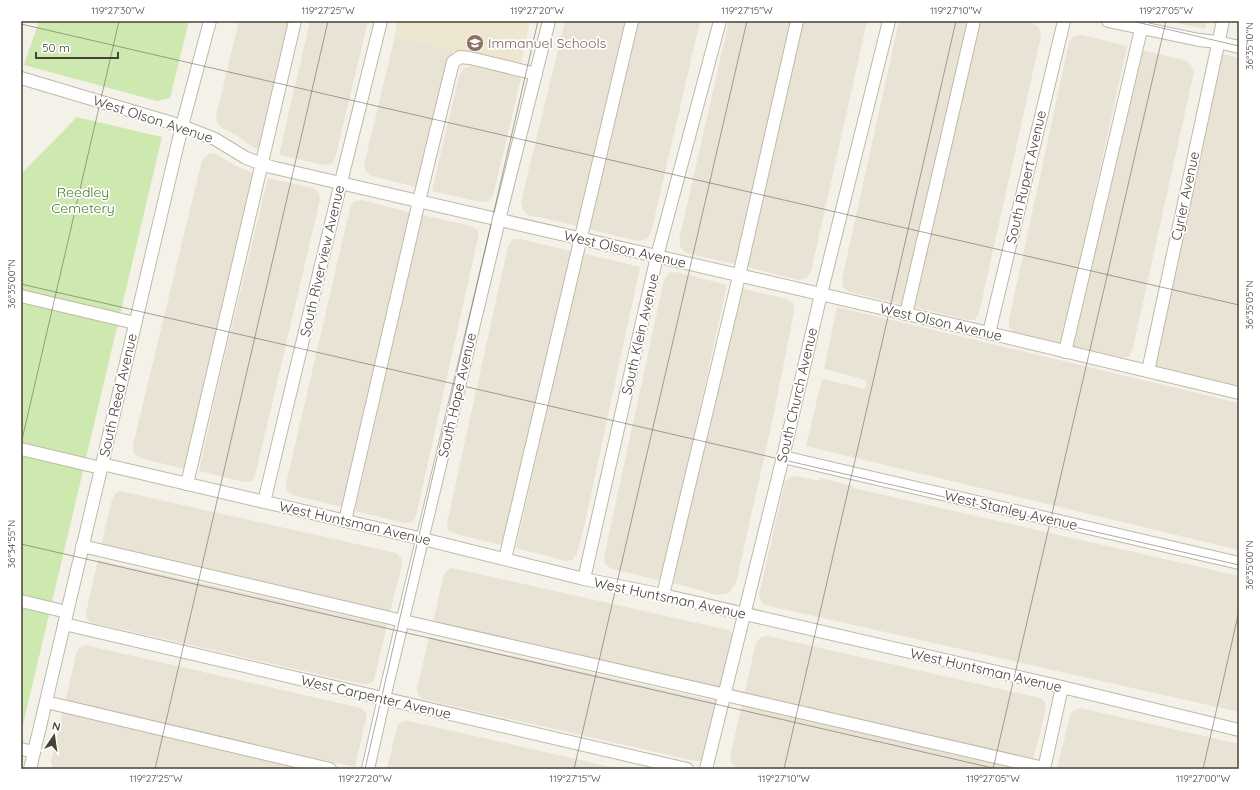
<svg xmlns="http://www.w3.org/2000/svg" width="1260" height="790" font-family="Quicksand,sans-serif">
  <style>
    .residential { fill: #e8e3d5 }
    .education { fill: #ede6d1 }
    .green { fill: #cee9b0 }
    .lines { fill: none; stroke-linecap: round; stroke-linejoin: round }
    .minor-casing { stroke: #c0b9aa; stroke-width: 14 }
    .minor { stroke: #fff; stroke-width: 12 }
    .ticks { fill: none; stroke: #474136; stroke-width: 1; stroke-opacity: 0.45 }
    .labels { text-anchor: middle; dominant-baseline: central; stroke-width: 3.5; stroke-linejoin: round; paint-order: stroke }
    .education-label { font-size: 14px; fill: #785e54; stroke: #fff; text-anchor: start }
    .street-label { font-size: 14px; fill: #474136; stroke: #fff }
    .park-label { font-size: 14px; fill: #457b28; stroke: #fff }
    .neatline { fill: none; stroke: #474136; stroke-width: 1.5 }
    .ticks-label { font-size: 10px; text-anchor: middle; fill: #474136 }
  </style>
  <rect width="100%" height="100%" fill="#f4f1e8"/>
  <g class="residential">
    <polygon points="239,21 300,21 261,151 253,147 236,135 222,128 217,123 216,116"/>
    <polygon points="310,21 368,21 335,159 331,164 324,165 279,155"/>
    <polygon points="565,21 627,21 578,226 528,215 523,210 521,202"/>
    <polygon points="637,21 700,21 651,233 646,239 638,241 588,229"/>
    <polygon points="729,21 793,21 738,265 687,253 681,248 679,240"/>
    <polygon points="803,21 867,21 811,272 806,278 798,280 748,267"/>
    <polygon points="899,21 967,21 905,305 849,292 843,287 842,279"/>
    <polygon points="978,21 1024,21 1033,23 1039,28 1041,36 979,313 975,320 967,320 915,307"/>
    <polygon points="1168,21 1207,21 1205,29"/>
    <polygon points="1082,35 1127,46 1062,343 1016,333 1009,328 1009,320 1069,42 1074,36"/>
    <polygon points="395,36 453,51 421,188 371,176 366,172 364,165"/>
    <polygon points="1137,49 1184,60 1191,65 1194,72 1132,352 1128,357 1120,357 1072,346"/>
    <polygon points="1223,54 1239,58 1239,386 1155,366"/>
    <polygon points="472,66 521,78 493,196 488,201 481,202 432,191 459,76 464,68"/>
    <polygon points="209,153 216,154 236,166 258,175 189,470 140,458 134,453 133,445 202,160"/>
    <polygon points="268,178 313,188 319,193 320,200 255,476 252,481 244,482 199,471 221,372"/>
    <polygon points="362,200 412,213 345,508 293,495 287,491 286,484 350,208 354,201"/>
    <polygon points="422,215 471,226 478,231 478,238 416,516 412,522 405,523 355,511"/>
    <polygon points="513,239 520,239 571,251 505,546 456,534 448,530 447,523 508,246"/>
    <polygon points="582,253 640,267 584,527 577,554 572,560 566,561 516,548"/>
    <polygon points="676,272 727,285 662,581 612,569 605,564 604,557 664,280 669,273"/>
    <polygon points="736,287 787,299 793,304 794,311 774,413 736,583 729,593 718,595 673,583"/>
    <polygon points="837,307 1239,403 1239,550 806,446 822,379 865,389 866,380 824,369"/>
    <polygon points="796,476 819,481 820,478 853,486 853,488 1239,576 1239,712 765,605 760,600 759,595 785,482 791,477"/>
    <polygon points="120,491 396,553 401,558 402,564 389,616 100,550 112,499 116,493"/>
    <polygon points="98,560 387,625 374,680 372,682 366,685 90,622 86,617 86,613"/>
    <polygon points="452,568 728,630 731,632 733,638 721,692 432,627 444,574 449,569"/>
    <polygon points="768,636 1040,698 1045,702 1046,709 1033,760 744,695 756,642 762,637"/>
    <polygon points="429,637 719,702 704,759 701,761 695,761 422,699 418,694 417,689"/>
    <polygon points="85,645 361,708 366,713 366,719 355,767 65,702 77,651 79,648"/>
    <polygon points="742,704 1027,769 743,769 737,768 732,764 730,757"/>
    <polygon points="1080,708 1239,744 1239,769 1057,769 1070,716 1073,711"/>
    <polygon points="63,712 316,769 53,769 51,762"/>
    <polygon points="404,721 408,721 620,769 387,769 397,727 399,724"/>
  </g>
  <polygon class="education" points="397,21 530,21 521,65 453,51 395,36"/>
  <g class="green">
    <polygon points="39,21 189,21 170,98 157,101 24,65"/>
    <polygon points="77,117 162,137 21,733 21,174"/>
  </g>
  <g class="lines">
    <g class="minor-casing">
      <g id="minor">
        <polyline points="1108,21 1199,40 1218,42 1239,47"/>
        <polyline points="21,78 182,126 215,139 246,158 271,167 989,333 1239,393"/>
        <polyline points="21,296 135,323"/>
        <polyline points="906,314 974,21"/>
        <polyline points="989,333 1064,21"/>
        <polyline points="1065,352 1143,21"/>
        <polyline points="1148,371 1223,21"/>
        <polyline points="21,449 101,468"/>
        <polyline points="783,457 1239,563"/>
        <polyline points="102,464 423,539 584,579 663,595 1062,687 1239,730"/>
        <polyline points="187,484 295,21"/>
        <polyline points="264,502 341,182 381,21"/>
        <polyline points="345,521 419,201 453,62 460,57 470,58 536,74"/>
        <polyline points="82,546 403,621 1044,768"/>
        <polyline points="505,559 632,21"/>
        <polyline points="584,579 657,256 720,21"/>
        <polyline points="663,595 739,276 797,21"/>
        <polyline points="21,601 67,612"/>
        <polyline points="64,624 687,769"/>
        <polyline points="46,702 330,769"/>
        <polyline points="21,749 34,752"/>
        <polyline points="30,769 182,126 210,21"/>
        <polyline points="368,769 384,698 499,220 549,21"/>
        <polyline points="706,769 783,457 821,294 889,21"/>
        <polyline points="1044,769 1062,687"/>
      </g>
    </g>
    <use href="#minor" class="minor"/>
  </g>
  <path class="ticks" d="M1132,21L1239,46M21,24L1239,305M21,284L1239,565M21,444L119,21M21,544L997,769M155,769L328,21M365,769L538,21M574,769L747,21M784,769L956,21M993,769L1166,21M1203,769L1239,611"/>
  <defs>
    <g id="school-disc" transform="scale(0.9)"><circle r="9.5" fill="#8d6e63" stroke="#fff"/><path d="M0-5L7-2L0 1L-7-2ZM-4 1L0 2.5L4 1V4Q0 6-4 4Z" fill="#fff"/></g>
  </defs>
  <g fill-rule="evenodd">
    <use href="#school-disc" x="475" y="43"/>
  </g>
  <g class="labels">
    <g class="education-label">
      <text x="488" y="43">Immanuel Schools</text>
    </g>
    <g class="street-label">
      <text transform="translate(153 119) rotate(18)">West Olson Avenue</text>
      <text transform="translate(1026 177) rotate(-77)">South Rupert Avenue</text>
      <text transform="translate(1185 196) rotate(-78)">Cyrier Avenue</text>
      <text transform="translate(625 249) rotate(13)">West Olson Avenue</text>
      <text transform="translate(322 261) rotate(-77)">South Riverview Avenue</text>
      <text transform="translate(941 322) rotate(13)">West Olson Avenue</text>
      <text transform="translate(640 334) rotate(-77)">South Klein Avenue</text>
      <text transform="translate(118 395) rotate(-77)">South Reed Avenue</text>
      <text transform="translate(457 395) rotate(-77)">South Hope Avenue</text>
      <text transform="translate(797 395) rotate(-77)">South Church Avenue</text>
      <text transform="translate(1011 510) rotate(13)">West Stanley Avenue</text>
      <text transform="translate(355 523) rotate(13)">West Huntsman Avenue</text>
      <text transform="translate(670 598) rotate(12)">West Huntsman Avenue</text>
      <text transform="translate(986 670) rotate(13)">West Huntsman Avenue</text>
      <text transform="translate(376 697) rotate(13)">West Carpenter Avenue</text>
    </g>
    <g class="park-label">
      <text x="83" y="192">Reedley<tspan x="83" dy="16">Cemetery</tspan></text>
    </g>
  </g>
  <rect width="1260" height="790" fill="none" stroke="#ffffff" stroke-width="44"/>
  <g transform="translate(54 736) rotate(13)" stroke="#ffffff" stroke-width="3" paint-order="stroke">
  <path d="M0-3L7 15L0 10L-7 15Z" fill="#474136"/>
  <text y="-6" font-size="11" font-weight="bold" text-anchor="middle" fill="#474136">N</text>
  </g>
  <path d="M36 52v6h82v-6" fill="none" stroke="#474136" stroke-width="2"/>
  <text x="42" y="52" font-size="12" fill="#474136" stroke="#ffffff" stroke-width="3" paint-order="stroke">50 m</text>
  <rect x="22" y="22" width="1216" height="746" class="neatline"/>
  <g class="ticks-label">
    <text x="118" y="14">119°27'30"W</text>
    <text x="328" y="14">119°27'25"W</text>
    <text x="537" y="14">119°27'20"W</text>
    <text x="747" y="14">119°27'15"W</text>
    <text x="956" y="14">119°27'10"W</text>
    <text x="1166" y="14">119°27'05"W</text>
    <text transform="translate(1249 46) rotate(-90)" y="4">36°35'10"N</text>
    <text transform="translate(11 284) rotate(-90)" y="4">36°35'00"N</text>
    <text transform="translate(1249 305) rotate(-90)" y="4">36°35'05"N</text>
    <text transform="translate(11 544) rotate(-90)" y="4">36°34'55"N</text>
    <text transform="translate(1249 565) rotate(-90)" y="4">36°35'00"N</text>
    <text x="156" y="782">119°27'25"W</text>
    <text x="365" y="782">119°27'20"W</text>
    <text x="575" y="782">119°27'15"W</text>
    <text x="784" y="782">119°27'10"W</text>
    <text x="993" y="782">119°27'05"W</text>
    <text x="1203" y="782">119°27'00"W</text>
  </g>
</svg>
